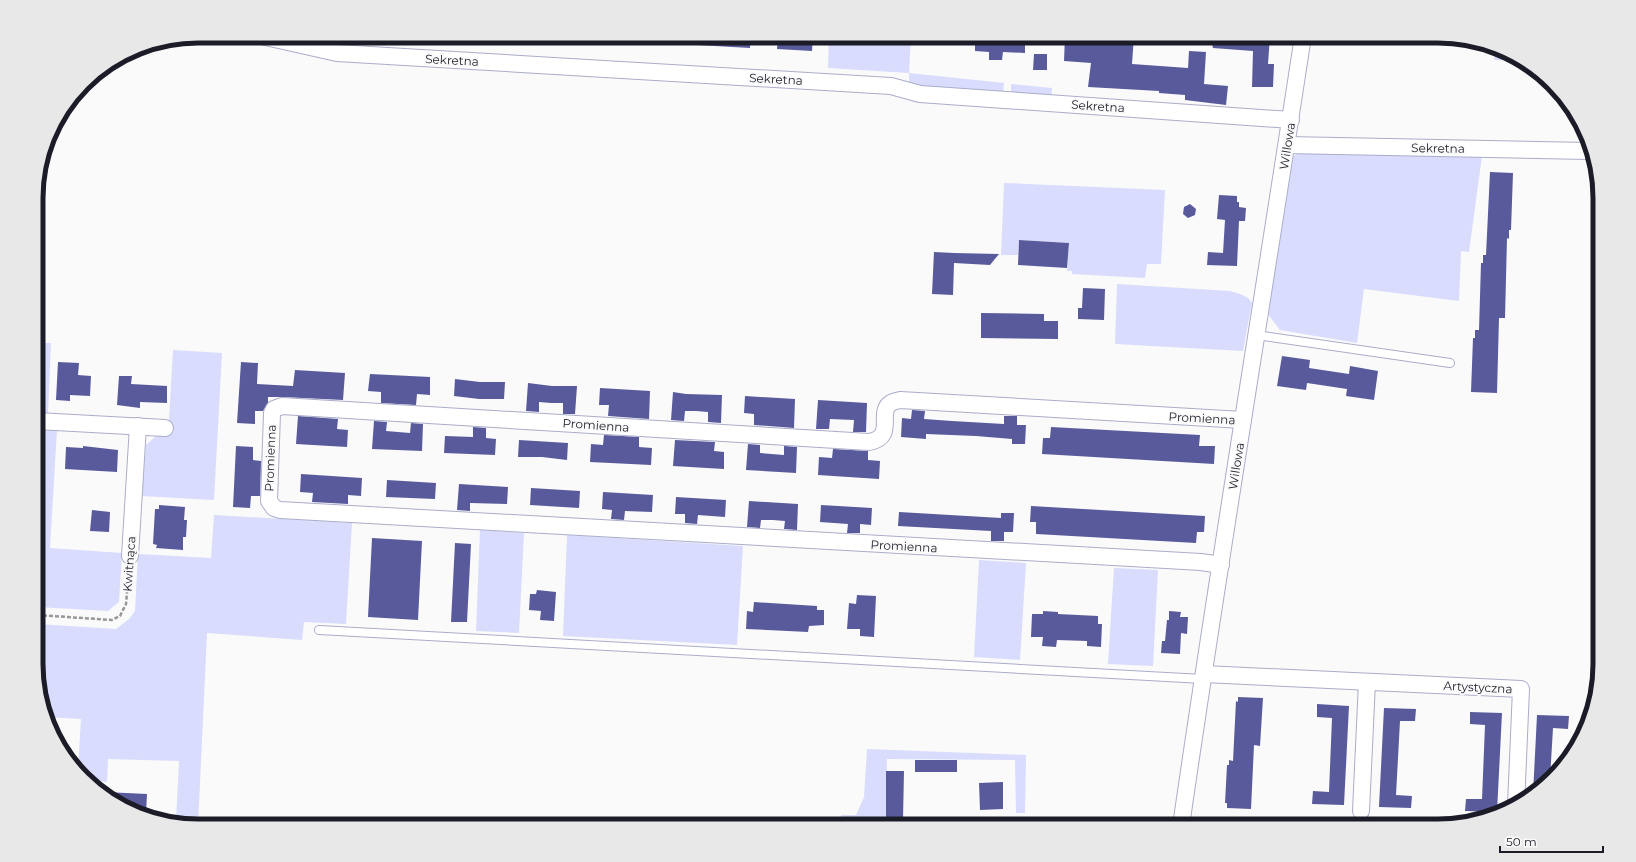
<svg xmlns="http://www.w3.org/2000/svg" width="1636" height="862" font-family="Montserrat,sans-serif">
  <style>
    .green { fill: #d9dcfc }
    .building { fill: #595a9c }
    .lines { fill: none; stroke-linecap: round; stroke-linejoin: round }
    .lane-casing { stroke: #aaadc9; stroke-width: 10 }
    .street-casing { stroke: #aaadc9; stroke-width: 18 }
    .path { stroke: #96969b; stroke-width: 2.5; stroke-dasharray: 4 2; stroke-linecap: butt }
    .lane { stroke: #fff; stroke-width: 8 }
    .street { stroke: #fff; stroke-width: 16 }
    .labels { text-anchor: middle; dominant-baseline: central; stroke-width: 4; stroke-linejoin: round; paint-order: stroke }
    .street-label { font-size: 12px; fill: #1b1c27; stroke: #fafafa }
    .rim { fill: none; stroke: #1b1c27; stroke-width: 5 }
  </style>
  <rect width="100%" height="100%" fill="#fafafa"/>
  <g class="green">
    <polygon points="829,36 911,36 909,73 1004,83 1003,92 909,86 909,73 828,68"/>
    <polygon points="1494,49 1510,53 1522,61 1494,60"/>
    <polygon points="1011,84 1052,88 1051,99 1011,94"/>
    <polygon points="1303,152 1482,156 1469,252 1461,251 1459,301 1364,289 1357,343 1280,330 1267,313 1290,157"/>
    <polygon points="1004,183 1165,190 1161,264 1147,264 1145,278 1072,274 1072,271 1067,271 1069,243 1019,240 1018,255 1001,255"/>
    <path d="M1117,284L1230,291C1239,294 1248,295 1252,303L1243,351L1115,344Z"/>
    <polygon points="37,343 51,343 48,414 37,413"/>
    <polygon points="173,350 222,353 214,500 142,496 146,445 156,436 168,436"/>
    <polygon points="37,429 57,430 50,548 122,553 119,602 108,611 37,607"/>
    <polygon points="214,515 352,523 346,624 304,622 302,640 207,633 198,826 176,821 179,761 108,759 107,782 93,781 78,770 81,719 46,717 37,685 37,624 116,629 129,619 135,611 138,554 211,558"/>
    <polygon points="480,530 524,533 519,633 476,631"/>
    <polygon points="567,535 743,546 737,645 563,636"/>
    <polygon points="979,560 1026,563 1020,660 974,657"/>
    <polygon points="1114,568 1158,570 1153,666 1108,664"/>
    <polygon points="867,749 1026,755 1025,813 1016,813 1015,760 887,759 886,818 903,819 903,826 842,826 841,815 856,815 864,797"/>
    <polygon points="1015,821 1015,826 972,826 972,822"/>
    <polygon points="1197,821 1292,826 1195,826"/>
  </g>
  <g class="building">
    <polygon points="697,36 750,36 750,48 697,45"/>
    <polygon points="778,36 813,36 812,51 777,49"/>
    <polygon points="990,36 1003,36 1003,39 1025,40 1025,53 1003,52 1002,60 989,60 989,52 975,51 975,38 990,38"/>
    <polygon points="1065,36 1134,36 1132,64 1188,68 1189,51 1206,52 1204,84 1228,86 1226,105 1185,100 1185,95 1159,93 1159,91 1088,87 1091,63 1064,61"/>
    <polygon points="1210,36 1270,36 1268,64 1274,64 1273,87 1252,87 1253,51 1213,48"/>
    <polygon points="1034,54 1047,54 1047,70 1033,70"/>
    <polygon points="1490,172 1513,173 1511,230 1509,230 1509,239 1507,238 1505,318 1499,318 1497,393 1471,392 1473,338 1475,338 1475,330 1479,330 1481,263 1483,263 1483,255 1486,255"/>
    <polygon points="1219,195 1237,196 1237,202 1239,202 1239,207 1246,208 1245,221 1239,221 1237,266 1207,265 1208,252 1223,253 1225,220 1217,219"/>
    <polygon points="1190,204 1196,209 1195,215 1188,218 1183,214 1184,207"/>
    <polygon points="1019,240 1069,243 1067,268 1018,265"/>
    <polygon points="934,252 954,253 999,254 990,265 954,263 953,295 932,294"/>
    <polygon points="1083,288 1105,289 1104,320 1078,319 1078,308 1082,308"/>
    <polygon points="981,313 1044,314 1044,321 1058,321 1058,339 981,338"/>
    <polygon points="1282,356 1310,360 1309,368 1349,374 1350,366 1378,371 1374,400 1346,396 1347,389 1307,383 1306,390 1277,386"/>
    <polygon points="58,362 79,363 78,375 91,376 90,396 70,395 70,401 56,400"/>
    <polygon points="241,362 258,363 257,384 293,386 295,370 345,373 343,400 283,397 268,397 268,403 263,411 255,411 255,424 237,423"/>
    <polygon points="370,374 430,377 430,395 417,394 416,405 381,403 381,392 368,391"/>
    <polygon points="119,376 132,376 131,384 167,386 167,403 140,402 140,408 117,405"/>
    <polygon points="455,379 480,382 505,382 504,399 479,399 454,396"/>
    <polygon points="528,383 552,386 577,386 575,414 563,414 563,403 551,403 539,402 539,412 526,411"/>
    <polygon points="600,388 650,391 649,419 608,416 609,405 599,405"/>
    <polygon points="673,392 686,394 722,395 721,423 708,422 708,412 696,411 685,411 684,421 671,420"/>
    <polygon points="745,396 795,399 794,428 754,425 754,414 744,413"/>
    <polygon points="818,400 867,403 866,432 853,432 854,420 830,419 829,429 816,429"/>
    <polygon points="912,410 925,411 924,419 952,421 1004,424 1004,416 1017,416 1017,425 1026,425 1025,444 1012,444 1012,439 976,436 926,434 926,439 901,437 902,418 911,419"/>
    <polygon points="298,416 338,419 337,429 348,430 347,447 296,444"/>
    <polygon points="374,421 387,422 386,431 410,433 411,423 423,424 422,451 372,449"/>
    <polygon points="473,427 486,428 486,438 496,439 495,455 444,453 445,436 473,437"/>
    <polygon points="1051,427 1200,435 1199,446 1215,446 1214,464 1042,454 1043,438 1050,438"/>
    <polygon points="604,435 639,437 639,447 652,448 651,465 590,462 591,444 603,445"/>
    <polygon points="519,440 568,443 567,460 542,457 518,457"/>
    <polygon points="675,440 715,442 714,451 724,452 724,469 673,466"/>
    <polygon points="748,444 760,445 760,453 784,455 784,446 797,447 796,473 746,470"/>
    <polygon points="83,446 118,450 117,472 65,469 66,447 83,448"/>
    <polygon points="236,446 253,447 253,460 261,461 260,496 251,496 250,508 233,507"/>
    <polygon points="833,449 868,451 868,460 880,461 879,479 818,475 819,457 832,458"/>
    <polygon points="301,474 362,478 361,496 348,495 348,504 312,502 313,493 300,492"/>
    <polygon points="387,480 436,483 435,499 386,497"/>
    <polygon points="459,484 508,487 507,504 470,503 470,511 457,510"/>
    <polygon points="531,488 580,491 579,508 530,505"/>
    <polygon points="603,492 653,495 652,512 625,511 624,520 611,519 612,510 602,509"/>
    <polygon points="676,497 726,500 725,517 698,515 697,524 685,523 685,514 675,514"/>
    <polygon points="749,501 798,504 797,530 784,529 785,521 773,520 761,520 760,528 747,527"/>
    <polygon points="159,505 185,507 184,520 187,520 186,537 183,537 183,550 156,548 157,545 153,544 155,509 159,509"/>
    <polygon points="821,505 872,508 871,525 860,524 860,533 847,533 848,524 820,522"/>
    <polygon points="1031,506 1205,516 1204,532 1197,532 1196,543 1036,534 1036,522 1030,522"/>
    <polygon points="92,510 110,512 109,532 90,531"/>
    <polygon points="899,512 1001,518 1001,513 1014,513 1013,532 1004,532 1004,541 991,541 991,531 898,526"/>
    <polygon points="372,538 422,541 418,620 368,617"/>
    <polygon points="455,543 471,544 467,622 451,622"/>
    <polygon points="537,590 556,592 554,621 540,620 541,611 529,610 530,594 536,594"/>
    <polygon points="857,595 876,596 874,637 860,636 860,629 847,629 849,603 856,604"/>
    <polygon points="754,602 817,606 817,610 824,610 824,625 809,626 808,632 746,629 747,611 753,612"/>
    <polygon points="1043,611 1058,612 1058,614 1098,616 1098,624 1102,624 1101,647 1087,646 1087,641 1057,640 1056,647 1042,646 1043,637 1031,637 1032,614 1043,614"/>
    <polygon points="1169,611 1181,612 1180,617 1188,617 1187,634 1181,633 1180,654 1161,653 1162,641 1165,641 1167,620 1169,620"/>
    <polygon points="1238,697 1263,698 1260,746 1254,745 1251,809 1227,808 1227,803 1225,803 1227,765 1229,765 1229,760 1233,761 1236,701 1238,702"/>
    <polygon points="1317,704 1349,706 1344,805 1312,804 1313,791 1329,792 1332,718 1317,717"/>
    <polygon points="1384,708 1416,709 1415,721 1400,721 1396,795 1412,796 1411,808 1379,807"/>
    <polygon points="1470,712 1502,713 1497,812 1465,811 1466,799 1482,799 1483,775 1485,725 1470,724"/>
    <polygon points="1537,715 1569,716 1568,729 1553,728 1550,779 1533,794"/>
    <rect x="915" y="760" width="42" height="12"/>
    <polygon points="886,771 904,771 903,819 886,819"/>
    <polygon points="1003,782 1003,809 980,810 979,783"/>
    <polygon points="105,792 147,794 146,814 126,809"/>
  </g>
  <g class="lines">
    <g class="lane-casing">
      <g id="lane">
        <polyline points="1256,335 1450,363"/>
        <polyline points="319,630 1203,679"/>
      </g>
    </g>
    <g class="street-casing">
      <g id="street">
        <polyline points="261,36 337,53 891,86 920,94 1291,120"/>
        <polyline points="1287,145 1589,151"/>
        <polyline points="37,421 165,428"/>
        <polyline points="130,556 138,426"/>
        <path d="M1221,565L1201,562L280,510L274,508L269,501L272,413L274,409L282,406L869,442C897,437 876,412 891,403C894,401 897,401 900,400L1243,420"/>
        <polyline points="1204,674 1521,689 1516,805"/>
        <polyline points="1361,811 1367,682"/>
        <path d="M1181,826C1219,562 1263,299 1303,36"/>
      </g>
    </g>
    <polyline class="path" points="37,615 112,620 120,616 126,604 129,569"/>
    <use href="#lane" class="lane"/>
    <use href="#street" class="street"/>
  </g>
  <g class="labels">
    <g class="street-label">
      <text transform="translate(452 60) rotate(3)">Sekretna</text>
      <text transform="translate(776 79) rotate(3)">Sekretna</text>
      <text transform="translate(1098 106) rotate(4)">Sekretna</text>
      <text transform="translate(1287 146) rotate(-81)">Willowa</text>
      <text transform="translate(1438 148) rotate(1)">Sekretna</text>
      <text transform="translate(1202 418) rotate(3)">Promienna</text>
      <text transform="translate(596 425) rotate(4)">Promienna</text>
      <text transform="translate(270 458) rotate(-88)">Promienna</text>
      <text transform="translate(1236 466) rotate(-81)">Willowa</text>
      <text transform="translate(904 546) rotate(3)">Promienna</text>
      <text transform="translate(129 564) rotate(-86)">Kwitnąca</text>
      <text transform="translate(1478 687) rotate(3)">Artystyczna</text>
    </g>
  </g>
  <path d="M0 0H1636V862H0ZM198 43H1438A155 155 0 0 1 1593 198V664A155 155 0 0 1 1438 819H198A155 155 0 0 1 43 664V198A155 155 0 0 1 198 43Z" fill="#e8e8e9" fill-rule="evenodd"/>
  <path class="rim" d="M198 43H1438A155 155 0 0 1 1593 198V664A155 155 0 0 1 1438 819H198A155 155 0 0 1 43 664V198A155 155 0 0 1 198 43Z"/>
  <path d="M1500 846v6h103v-6" fill="none" stroke="#1b1c27" stroke-width="2"/>
  <text x="1506" y="846" font-size="12" fill="#1b1c27" stroke="#fafafa" stroke-width="3" paint-order="stroke">50 m</text>
</svg>
